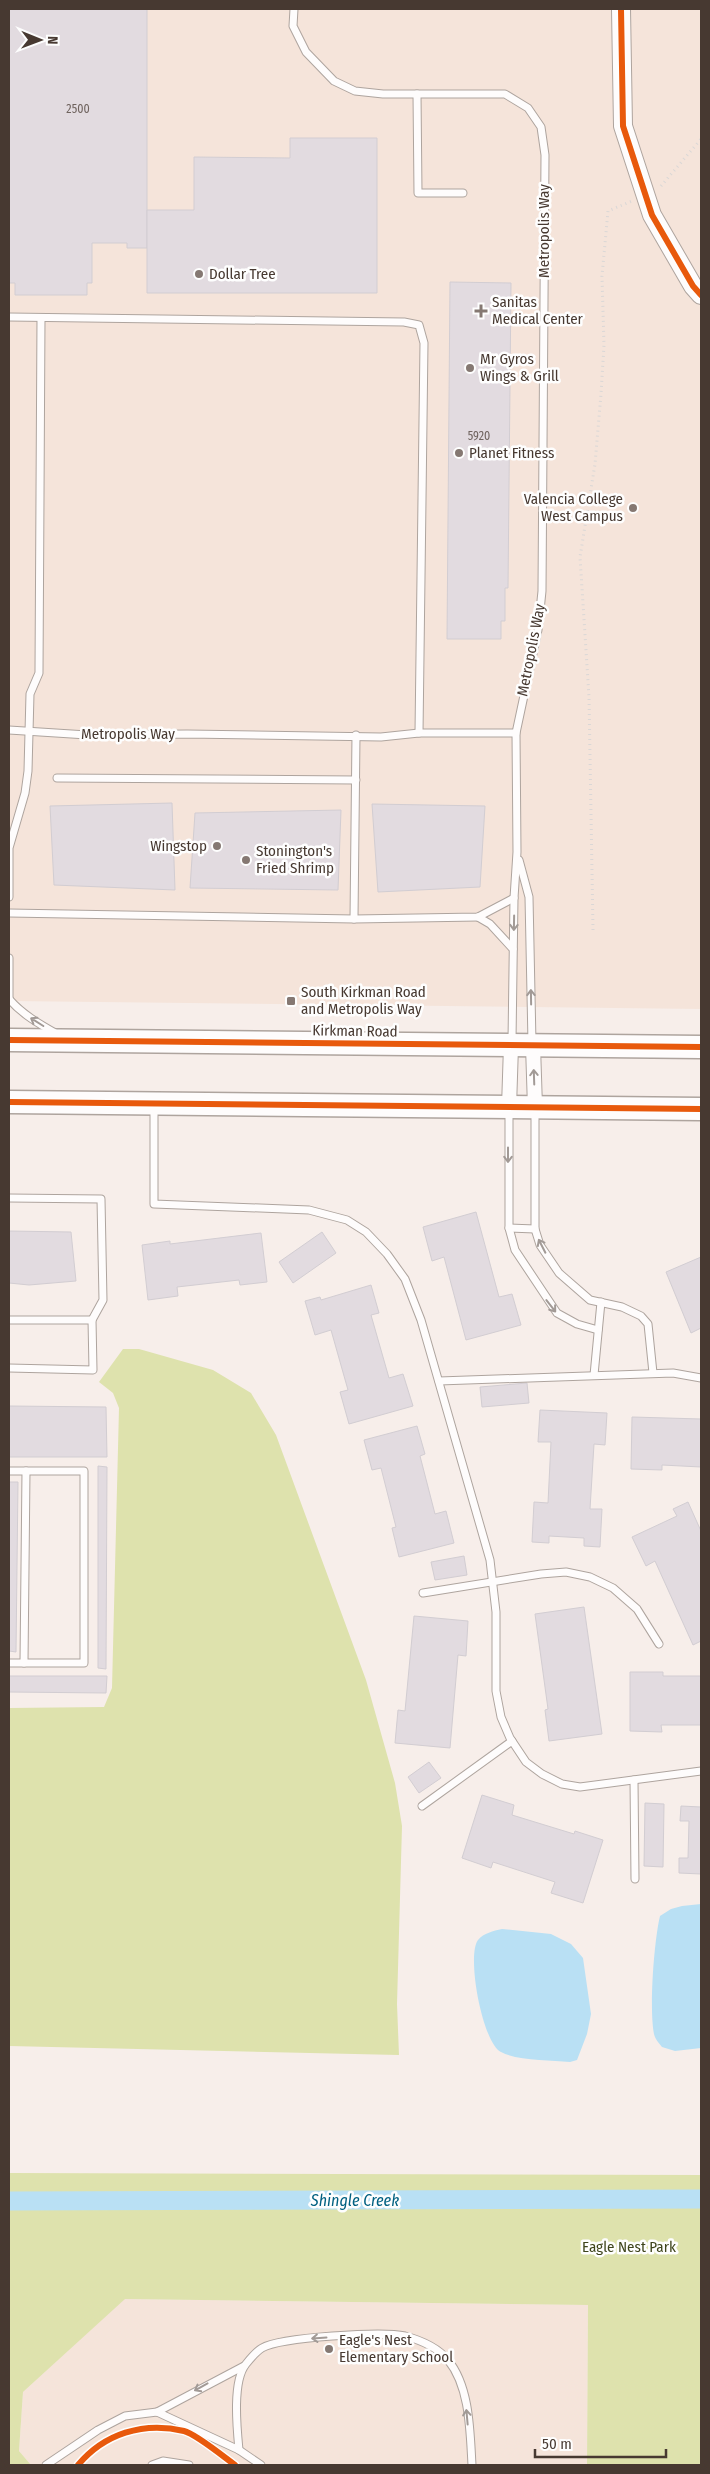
<svg xmlns="http://www.w3.org/2000/svg" width="710" height="2474" font-family="'Fira Sans Condensed',sans-serif">
  <style>
    .built { fill: #f5e4da }
    .green { fill: #dee2ad }
    .water { fill: #b9e0f4 }
    .lines { fill: none; stroke-linecap: round; stroke-linejoin: round }
    .canal { stroke: #b9e0f4; stroke-width: 19 }
    .building { fill: #e2dbe0; stroke: #d2cdd2 }
    .service-casing { stroke: #aea49e; stroke-width: 9 }
    .minor-casing { stroke: #aea49e; stroke-width: 16 }
    .tertiary-casing { stroke: #aea49e; stroke-width: 20 }
    .primary-casing { stroke: #aea49e; stroke-width: 25 }
    .path { stroke: #dad7d6; stroke-width: 3; stroke-dasharray: 1 4; stroke-linecap: butt }
    .service { stroke: #fefcfc; stroke-width: 7 }
    .minor { stroke: #fefcfc; stroke-width: 14 }
    .tertiary { stroke: #fefcfc; stroke-width: 18 }
    .primary { stroke: #fefcfc; stroke-width: 22 }
    .cycleway-casing { stroke: #fefefe; stroke-width: 9 }
    .cycleway { stroke: #e8590c; stroke-width: 6 }
    .oneway { stroke: #a29a96 }
    .poi-dot { fill: #857872; stroke: #fefefe; stroke-width: 2 }
    .labels { text-anchor: middle; dominant-baseline: central; stroke-width: 5; stroke-linejoin: round; paint-order: stroke }
    .number-label { font-size: 12px; fill: #6f635e }
    .street-label { font-size: 15px; fill: #473931; stroke: #fefefe }
    .poi-label { font-size: 15px; fill: #473931; stroke: #fefefe; text-anchor: start }
    .park-label { font-size: 15px; fill: #3e441b; stroke: #fefefe }
    .water-label { font-size: 16px; font-style: italic; fill: #006081; stroke: #fefefe }
  </style>
  <rect width="100%" height="100%" fill="#f7eeea"/>
  <g class="built">
    <polygon points="9,9 701,9 701,1009 9,1001"/>
    <polygon points="124,2299 588,2305 587,2465 31,2465 19,2451 23,2392"/>
  </g>
  <g class="green">
    <polygon points="123,1349 139,1349 213,1370 251,1393 276,1435 366,1680 395,1783 402,1826 397,2004 399,2055 9,2046 9,1708 104,1707 112,1688 119,1408 113,1393 99,1382"/>
    <polygon points="9,2173 701,2175 701,2465 587,2465 588,2305 125,2299 23,2392 19,2451 31,2465 9,2465"/>
  </g>
  <g class="water">
    <path d="M701,1904V2048L675,2051L662,2047C659,2043 655,2039 654,2034C649,2008 654,1941 660,1916L671,1909L682,1906Z"/>
    <path d="M502,1929L551,1934L571,1944L583,1958L591,2014L587,2034L577,2060L570,2062C550,2060 518,2061 501,2052C483,2044 466,1956 478,1940C484,1933 493,1931 502,1929Z"/>
  </g>
  <g class="lines">
    <polyline class="canal" points="9,2201 701,2199"/>
  </g>
  <g class="building">
    <polygon points="9,9 147,9 147,248 127,248 127,243 92,243 92,283 87,283 87,295 15,295 15,283 9,283"/>
    <polygon points="290,138 377,138 377,293 147,293 147,210 194,210 194,157 290,158"/>
    <polygon points="450,282 511,283 508,588 505,588 505,621 501,621 501,639 447,639"/>
    <polygon points="172,803 175,890 54,885 50,806"/>
    <polygon points="372,804 485,806 480,887 378,892"/>
    <polygon points="341,810 338,890 190,888 195,813"/>
    <polygon points="476,1212 499,1297 512,1294 521,1325 466,1340 444,1257 432,1261 423,1227"/>
    <polygon points="9,1231 71,1232 76,1281 29,1285 9,1283"/>
    <polygon points="322,1232 336,1253 293,1283 279,1262"/>
    <polygon points="261,1233 267,1282 240,1285 239,1280 177,1287 178,1296 148,1300 142,1245 170,1241 170,1244"/>
    <polygon points="701,1257 701,1328 691,1333 666,1272"/>
    <polygon points="371,1285 379,1313 371,1315 389,1378 403,1374 413,1406 349,1424 340,1392 348,1390 331,1330 315,1335 305,1301 320,1297 321,1300"/>
    <polygon points="527,1383 529,1403 482,1407 480,1387"/>
    <polygon points="9,1406 106,1407 107,1457 9,1457"/>
    <polygon points="540,1410 607,1413 605,1445 594,1444 590,1509 602,1509 600,1547 584,1546 584,1538 549,1536 549,1543 532,1542 534,1502 548,1503 551,1442 538,1442"/>
    <polygon points="632,1417 701,1419 701,1467 662,1465 662,1470 631,1469"/>
    <polygon points="417,1426 425,1454 420,1456 435,1514 446,1511 454,1543 399,1557 392,1528 396,1527 381,1468 372,1470 364,1440"/>
    <polygon points="98,1466 107,1467 106,1669 98,1668"/>
    <polygon points="9,1482 18,1482 16,1652 9,1651"/>
    <polygon points="688,1502 701,1531 701,1641 693,1645 655,1561 646,1566 632,1537 677,1516 673,1509"/>
    <polygon points="464,1556 467,1575 435,1580 431,1562"/>
    <polygon points="584,1607 602,1734 549,1741 545,1710 548,1709 535,1614"/>
    <polygon points="414,1616 468,1621 466,1656 458,1655 450,1748 395,1743 398,1710 405,1711"/>
    <polygon points="630,1672 663,1672 663,1676 701,1676 701,1725 661,1725 662,1732 630,1731"/>
    <polygon points="9,1676 107,1676 106,1693 9,1692"/>
    <polygon points="429,1762 441,1778 419,1793 408,1777"/>
    <polygon points="482,1795 514,1805 512,1815 574,1834 575,1831 603,1840 583,1903 551,1893 555,1882 493,1862 491,1868 462,1858"/>
    <polygon points="645,1803 664,1804 663,1867 644,1866"/>
    <polygon points="681,1806 701,1807 701,1874 679,1873 679,1858 688,1858 689,1821 680,1821"/>
  </g>
  <g class="lines">
    <g class="service-casing">
      <g id="service">
        <polyline points="294,9 293,26 306,52 334,81 355,91 383,94 505,94 528,108 541,127 545,155 542,591 538,630 516,733 517,852 514,898 512,1041"/>
        <polyline points="417,94 418,193 463,193"/>
        <polyline points="9,317 404,322 419,325 424,343 419,733"/>
        <polyline points="9,730 87,735 187,734 381,737 419,733 516,733"/>
        <polyline points="57,778 356,780"/>
        <polyline points="519,860 529,897 532,1043"/>
        <polyline points="9,897 9,848 25,793 28,771 30,694 39,673 41,318"/>
        <polyline points="9,913 354,919 478,917 514,898"/>
        <polyline points="478,917 490,924 513,949"/>
        <polyline points="354,919 356,735"/>
        <polyline points="9,958 9,998"/>
        <path d="M9,999C22,1014 39,1024 57,1034"/>
        <polyline points="154,1106 154,1204 309,1210 347,1220 366,1232 387,1254 405,1279 421,1320 490,1560 496,1612 496,1691 501,1717 510,1738 526,1762 542,1774 562,1784 580,1787 701,1771"/>
        <polyline points="509,1109 509,1228 515,1250 557,1313 577,1324 598,1330"/>
        <polyline points="535,1110 535,1229 540,1245 559,1273 590,1300 622,1307 641,1316 648,1324 653,1373"/>
        <polyline points="9,1198 101,1199 103,1300 92,1320 93,1370 9,1368"/>
        <polyline points="509,1228 535,1229"/>
        <polyline points="9,1320 92,1320"/>
        <polyline points="594,1375 601,1302"/>
        <polyline points="439,1381 673,1373 701,1378"/>
        <polyline points="9,1471 84,1471 84,1663 9,1663"/>
        <polyline points="423,1593 541,1574 566,1572 590,1577 613,1588 637,1609 659,1644"/>
        <polyline points="24,1663 26,1471"/>
        <polyline points="634,1780 635,1879"/>
        <polyline points="422,1806 512,1741"/>
        <polyline points="157,2412 244,2366"/>
        <path d="M239,2450C237,2429 232,2381 246,2364C250,2359 257,2351 262,2348C281,2337 383,2331 405,2336C420,2340 438,2348 448,2360C470,2387 470,2431 472,2465"/>
        <polyline points="46,2465 98,2430 125,2416 157,2412 239,2450 261,2465"/>
        <polyline points="152,2465 163,2461 189,2465"/>
      </g>
    </g>
    <g class="minor-casing">
      <g id="minor">
        <polyline points="533,1046 535,1107"/>
        <polyline points="509,1107 511,1046"/>
      </g>
    </g>
    <g class="tertiary-casing">
      <polyline id="tertiary" points="621,9 623,126 652,215 693,286 701,295"/>
    </g>
    <g class="primary-casing">
      <g id="primary">
        <polyline points="9,1040 701,1047"/>
        <polyline points="9,1102 701,1109"/>
      </g>
    </g>
    <g class="path">
      <polyline points="661,186 701,139"/>
      <polyline points="593,930 589,697 580,557 595,464 601,394 604,345 602,276 608,211 632,201"/>
    </g>
    <use href="#service" class="service"/>
    <use href="#minor" class="minor"/>
    <use href="#tertiary" class="tertiary"/>
    <use href="#primary" class="primary"/>
    <g class="cycleway-casing">
      <g id="cycleway">
        <polyline points="621,9 623,126 652,215 693,286 701,295"/>
        <polyline points="9,1040 701,1047"/>
        <polyline points="9,1102 701,1109"/>
        <path d="M78,2465C104,2434 143,2421 184,2431C196,2434 224,2457 235,2465"/>
      </g>
    </g>
    <use href="#cycleway" class="cycleway"/>
  </g>
  <defs><path id="oneway-shaft" d="M-6 0H5M1.5-3L5.5 0L1.5 3" fill="none" stroke-width="1.6" stroke-linecap="round" stroke-linejoin="round" transform="scale(1.25)"/></defs>
  <g class="oneway">
    <use href="#oneway-shaft" transform="translate(514 923) rotate(91)"/>
    <use href="#oneway-shaft" transform="translate(531 997) rotate(-91)"/>
    <use href="#oneway-shaft" transform="translate(37 1022) rotate(-148)"/>
    <use href="#oneway-shaft" transform="translate(534 1077) rotate(-92)"/>
    <use href="#oneway-shaft" transform="translate(508 1155) rotate(90)"/>
    <use href="#oneway-shaft" transform="translate(542 1246) rotate(-117)"/>
    <use href="#oneway-shaft" transform="translate(551 1306) rotate(52)"/>
    <use href="#oneway-shaft" transform="translate(319 2338) rotate(176)"/>
    <use href="#oneway-shaft" transform="translate(201 2387) rotate(151)"/>
    <use href="#oneway-shaft" transform="translate(467 2417) rotate(-95)"/>
  </g>
  <g class="poi-dot">
    <circle cx="199" cy="274" r="5"/>
    <path d="M478.5 303.5h5v5h5v5h-5v5h-5v-5h-5v-5h5z"/>
    <circle cx="470" cy="368" r="5"/>
    <circle cx="459" cy="453" r="5"/>
    <circle cx="633" cy="508" r="5"/>
    <circle cx="217" cy="846" r="5"/>
    <circle cx="246" cy="860" r="5"/>
    <rect x="286" y="996" width="10" height="10" rx="2.5"/>
    <circle cx="329" cy="2349" r="5"/>
  </g>
  <g class="labels">
    <g class="number-label">
      <text x="78" y="109">2500</text>
      <text x="479" y="436">5920</text>
    </g>
    <g class="street-label">
      <text transform="translate(544 231) rotate(-90)">Metropolis Way</text>
      <text transform="translate(531 650) rotate(-79)">Metropolis Way</text>
      <text x="128" y="734">Metropolis Way</text>
      <text transform="translate(355 1031) rotate(1)">Kirkman Road</text>
    </g>
    <g class="poi-label">
      <text x="209" y="274">Dollar Tree</text>
      <text x="492" y="302">Sanitas<tspan x="492" dy="17">Medical Center</tspan></text>
      <text x="480" y="359">Mr Gyros<tspan x="480" dy="17">Wings &amp; Grill</tspan></text>
      <text x="469" y="453">Planet Fitness</text>
      <text x="623" y="499" text-anchor="end">Valencia College<tspan x="623" dy="17">West Campus</tspan></text>
      <text x="207" y="846" text-anchor="end">Wingstop</text>
      <text x="256" y="851">Stonington's<tspan x="256" dy="17">Fried Shrimp</tspan></text>
      <text x="301" y="992">South Kirkman Road<tspan x="301" dy="17">and Metropolis Way</tspan></text>
      <text x="339" y="2340">Eagle's Nest<tspan x="339" dy="17">Elementary School</tspan></text>
    </g>
    <g class="park-label">
      <text x="629" y="2247">Eagle Nest Park</text>
    </g>
    <g class="water-label">
      <text x="355" y="2200">Shingle Creek</text>
    </g>
  </g>
  <rect width="710" height="2474" fill="none" stroke="#473931" stroke-width="20"/>
  <g transform="translate(40 40) rotate(91)" stroke="#fefefe" stroke-width="4" paint-order="stroke">
  <path d="M0-4L9 19L0 12L-9 19Z" fill="#473931"/>
  <text y="-8" font-size="14" font-weight="bold" text-anchor="middle" fill="#473931">N</text>
  </g>
  <path d="M535 2449v8h131v-8" fill="none" stroke="#473931" stroke-width="2.5"/>
  <text x="542" y="2449" font-size="15" fill="#473931" stroke="#fefefe" stroke-width="4" paint-order="stroke">50 m</text>
</svg>
